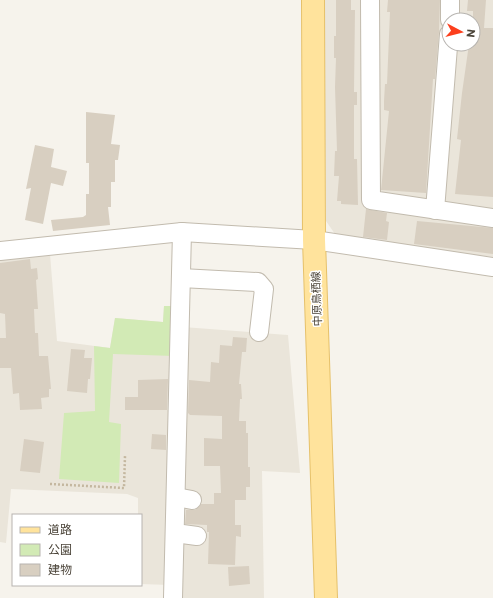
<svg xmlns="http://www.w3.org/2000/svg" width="493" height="598" font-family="Commissioner,'Noto Sans JP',sans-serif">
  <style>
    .residential { fill: #eae5da; fill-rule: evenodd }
    .green { fill: #d2eab5 }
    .building { fill: #d8cfc1 }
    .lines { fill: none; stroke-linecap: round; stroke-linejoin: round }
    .minor-casing { stroke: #c2bbae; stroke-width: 20 }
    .major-casing { stroke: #e6c16a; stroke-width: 24 }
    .path { stroke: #c4b79f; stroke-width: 2.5; stroke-dasharray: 2 2; stroke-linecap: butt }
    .minor { stroke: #fff; stroke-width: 18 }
    .major { stroke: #ffe39c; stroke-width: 22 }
    .labels { text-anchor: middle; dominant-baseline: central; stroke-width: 3; stroke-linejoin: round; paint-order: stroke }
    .street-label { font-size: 11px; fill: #4b4439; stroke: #fff }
  </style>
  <rect width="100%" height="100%" fill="#f6f3ec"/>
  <g class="residential">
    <path d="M323,0H493V257L362,241L335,234L326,221ZM449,20H473V44H449Z"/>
    <polygon points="50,254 57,341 110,348 115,318 163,322 164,306 183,327 288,335 300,473 262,471 264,598 169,598 169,585 141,584 141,515 138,515 138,498 127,494 11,489 6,543 0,542 0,259"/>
  </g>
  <polygon class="green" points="164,306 175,306 174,356 113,354 109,422 121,424 119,483 59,479 64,413 95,411 94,346 110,348 115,318 163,322"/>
  <g class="building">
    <polygon points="336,0 351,0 351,10 355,10 354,92 357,92 357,105 354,105 354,159 357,159 358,205 341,204 341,201 337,201 339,176 334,176 335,151 337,151 335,87 336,58 334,58 334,36 336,36"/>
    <polygon points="388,0 440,0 439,32 435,79 433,79 426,193 381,190 389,111 384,110 384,101 385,84 387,84 390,12 387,12"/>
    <polygon points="468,0 486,0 484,28 493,28 493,197 455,194 461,140 457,139 462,93 469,44 473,44 473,11 467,11"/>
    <polygon points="86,112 115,115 111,144 120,145 118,160 115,160 115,182 111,182 111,207 108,207 110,225 53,231 51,220 83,217 86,215 86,194 89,194 89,163 86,163"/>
    <polygon points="35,145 54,149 51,167 67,171 63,186 51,183 43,224 25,220 31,188 26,189"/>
    <polygon points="366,209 387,213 386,221 389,222 387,240 363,237"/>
    <polygon points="417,221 493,228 493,254 414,244"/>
    <polygon points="30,259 31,269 37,268 38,279 36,280 38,309 34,309 35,333 38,333 39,356 48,356 51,389 49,389 49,397 41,398 42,409 20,410 19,393 13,394 11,368 0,368 0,338 6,338 5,314 0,313 0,263"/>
    <polygon points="233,337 247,338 246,352 242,352 239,384 241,384 242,399 240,399 239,421 246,421 246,433 248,433 248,467 250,467 250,487 246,487 246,500 235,500 235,525 241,525 241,537 236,536 235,565 208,564 209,532 207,532 207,525 185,524 186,510 195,510 201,504 214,504 214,493 221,493 220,466 204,466 204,438 222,439 222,416 190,415 188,413 189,380 210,382 211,362 219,363 220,345 232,346"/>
    <polygon points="71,349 85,350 84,358 92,358 90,379 88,379 87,393 67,391"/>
    <polygon points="168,379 167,410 125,410 125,397 138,397 138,380"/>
    <polygon points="152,434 166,435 166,450 151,449"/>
    <polygon points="24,439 44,442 40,473 20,471"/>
    <polygon points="249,566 250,584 229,586 228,567"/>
  </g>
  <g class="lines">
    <g class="minor-casing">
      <g id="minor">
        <polyline points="370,0 371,200 493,218"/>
        <polyline points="450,0 450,20"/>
        <polyline points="435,210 449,34"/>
        <polyline points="0,251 182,232 314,240 493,267"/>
        <polyline points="181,278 258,282 264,289 259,332"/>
        <polyline points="176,497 192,500"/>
        <polyline points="175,533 197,536"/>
        <polyline points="173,598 182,232"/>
      </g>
    </g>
    <g class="major-casing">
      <polyline id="major" points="313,0 314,240 326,598"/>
    </g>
    <polyline class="path" points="50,484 124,488 125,456"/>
    <use href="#minor" class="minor"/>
    <use href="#major" class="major"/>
  </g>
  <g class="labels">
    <g class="street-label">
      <text transform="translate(316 299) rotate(-92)">中原鳥栖線</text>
    </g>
  </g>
  <rect x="12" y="514" width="130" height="72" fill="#ffffff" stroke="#b7b4b0"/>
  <rect x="20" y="527" width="20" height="6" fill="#ffe39c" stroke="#b7b4b0"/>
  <text x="48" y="534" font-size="12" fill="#4b4439">道路</text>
  <rect x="20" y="544" width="20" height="12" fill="#d2eab5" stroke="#b7b4b0"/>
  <text x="48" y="554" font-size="12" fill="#4b4439">公園</text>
  <rect x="20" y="564" width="20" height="12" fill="#d8cfc1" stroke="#b7b4b0"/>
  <text x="48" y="574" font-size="12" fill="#4b4439">建物</text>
  <g transform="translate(461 32) rotate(97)"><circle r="19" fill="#ffffff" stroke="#b7b4b0"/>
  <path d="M0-3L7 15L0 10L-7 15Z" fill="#fc3f1d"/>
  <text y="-6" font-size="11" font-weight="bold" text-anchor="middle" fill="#4b4439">N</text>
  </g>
</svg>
